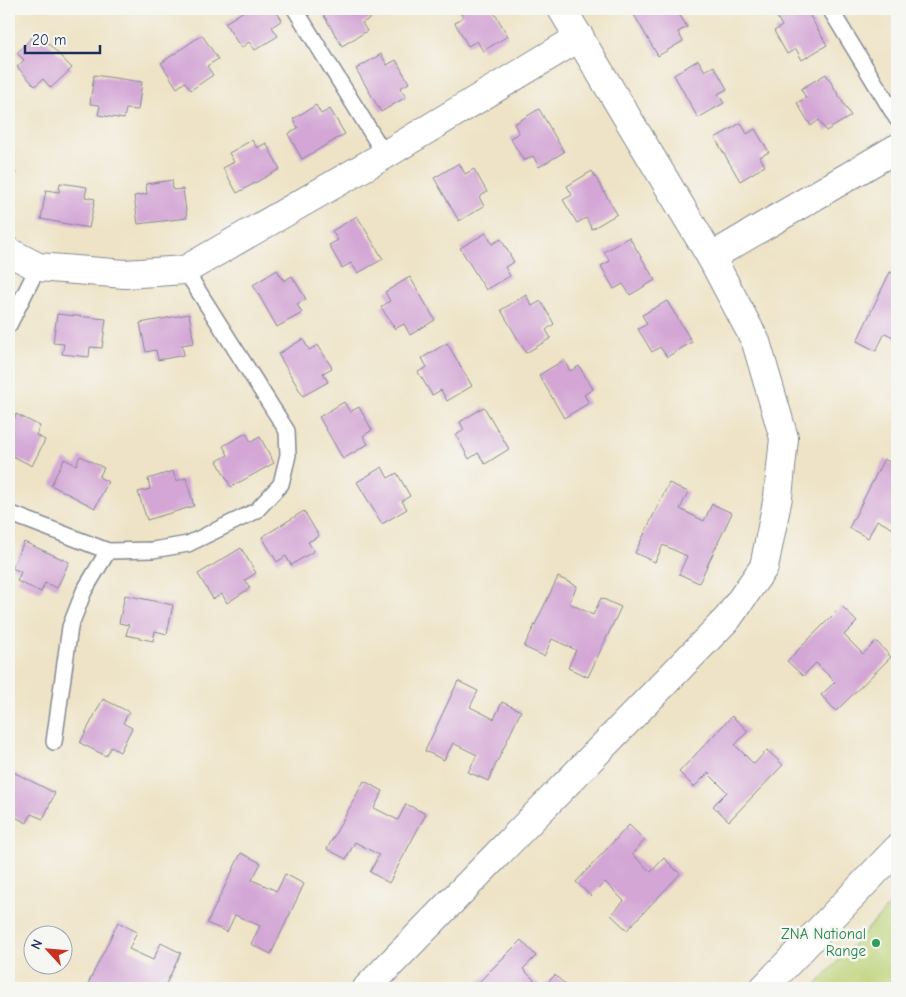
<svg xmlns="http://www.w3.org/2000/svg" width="906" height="997" font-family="'Comic Neue',sans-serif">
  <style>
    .green { fill: #bcd276; stroke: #6c806a }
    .building { fill: #d3a6d5 }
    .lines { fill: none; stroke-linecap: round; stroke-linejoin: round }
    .service-casing { stroke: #848992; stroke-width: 18 }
    .minor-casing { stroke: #848992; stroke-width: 30 }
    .secondary-casing { stroke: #848992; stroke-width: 30 }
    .service { stroke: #fff; stroke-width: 15 }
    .minor { stroke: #fff; stroke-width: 28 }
    .secondary { stroke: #fff; stroke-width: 28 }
    .leisure-dot { fill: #2e9e5b; stroke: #f6f6f2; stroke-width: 2 }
    .labels { text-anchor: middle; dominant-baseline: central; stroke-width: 5; stroke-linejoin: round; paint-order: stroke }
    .leisure-label { font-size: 15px; fill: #27864d; stroke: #f6f6f2; text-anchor: end }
  </style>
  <rect width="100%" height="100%" fill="#f6f6f2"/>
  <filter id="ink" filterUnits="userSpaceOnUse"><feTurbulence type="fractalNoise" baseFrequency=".02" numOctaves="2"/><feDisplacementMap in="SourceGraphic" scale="10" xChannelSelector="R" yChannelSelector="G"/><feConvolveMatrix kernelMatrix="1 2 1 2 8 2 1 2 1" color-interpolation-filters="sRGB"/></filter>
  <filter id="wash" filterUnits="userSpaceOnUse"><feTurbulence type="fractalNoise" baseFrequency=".0096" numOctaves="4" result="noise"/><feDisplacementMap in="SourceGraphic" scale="20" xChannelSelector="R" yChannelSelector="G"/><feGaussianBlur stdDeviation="1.12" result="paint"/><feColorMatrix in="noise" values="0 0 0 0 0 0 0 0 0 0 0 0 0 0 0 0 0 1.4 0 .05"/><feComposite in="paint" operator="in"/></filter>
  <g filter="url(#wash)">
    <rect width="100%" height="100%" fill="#eee3c6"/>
    <polygon class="green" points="897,897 897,988 813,988"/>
    <g id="blocks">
      <g class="building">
        <polygon points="247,9 275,9 282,20 272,27 278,36 255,50 249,42 241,48 225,23"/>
        <polygon points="320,9 366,9 371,18 362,23 367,31 342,46"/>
        <polygon points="458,9 492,9 508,36 483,51 477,41 468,46 455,23 463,17"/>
        <polygon points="640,9 676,9 687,27 678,32 683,41 658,56 633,13"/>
        <polygon points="791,9 806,9 827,45 802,60 796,49 787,54 774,31 782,26 777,17"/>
        <polygon points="37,32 72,68 51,88 43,79 35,86 17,67 24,60 17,53"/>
        <polygon points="202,35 218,59 207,66 213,75 191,90 185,82 177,88 161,63"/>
        <polygon points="381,54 387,65 396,60 409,83 400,88 406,97 381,112 356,69"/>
        <polygon points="698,60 705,71 714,66 727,89 718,94 724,103 698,118 674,75"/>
        <polygon points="826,74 851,116 826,131 819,120 811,126 797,103 806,98 801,89"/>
        <polygon points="94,75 142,82 138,110 126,109 124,119 98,115 100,105 90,104"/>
        <polygon points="316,105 321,114 330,109 345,134 302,159 288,134 298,128 293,119"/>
        <polygon points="539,109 564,152 539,167 533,156 524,161 510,138 519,133 514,124"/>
        <polygon points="741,123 747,134 755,129 769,152 760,157 765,166 740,181 715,138"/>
        <polygon points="252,140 257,148 266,143 280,169 237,193 223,168 234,162 229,153"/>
        <polygon points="9,153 15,158 9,166 16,173 9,182"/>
        <polygon points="459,163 465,174 474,169 487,192 479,197 484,206 459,221 434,178"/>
        <polygon points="592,171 617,214 592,229 586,218 577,223 563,200 572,195 567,186"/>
        <polygon points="172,180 173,190 183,189 187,218 138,224 134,196 147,194 146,184"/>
        <polygon points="60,183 87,187 85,197 95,199 89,228 41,219 46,190 59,192"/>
        <polygon points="357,216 383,259 358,273 351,263 342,268 329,245 338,240 332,231"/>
        <polygon points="486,233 492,244 501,239 514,262 505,267 510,276 486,290 460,248"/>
        <polygon points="629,237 655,280 630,295 623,284 614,289 601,266 610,261 604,252"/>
        <polygon points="277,270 284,281 292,276 306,299 297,304 302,313 277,327 253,285"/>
        <polygon points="890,272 897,275 897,339 885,333 876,351 857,341"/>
        <polygon points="410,277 435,320 410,335 404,324 395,329 381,307 390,301 385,292"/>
        <polygon points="526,295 532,306 541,301 554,324 546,330 551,338 526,353 501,310"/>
        <polygon points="667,301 692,342 667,357 660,347 652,352 638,329 647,324 642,315"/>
        <polygon points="57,314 106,319 102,348 90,347 89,357 62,354 64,344 53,343"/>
        <polygon points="189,314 194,343 182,345 184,355 158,360 156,350 146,352 140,323"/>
        <polygon points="303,339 309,350 318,345 332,368 323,373 328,382 303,396 278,354"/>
        <polygon points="447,343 472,386 447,401 441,390 432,395 418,372 427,367 422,358"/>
        <polygon points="564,360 570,371 579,366 593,389 584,395 589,403 564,418 539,375"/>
        <polygon points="344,402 350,412 359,407 372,430 363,436 368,444 343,459 319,417"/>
        <polygon points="484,407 509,449 485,464 478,453 469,459 456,435 464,430 460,422"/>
        <polygon points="16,414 40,426 36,435 45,440 32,466 9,454 9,422 12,423"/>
        <polygon points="246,433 251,442 260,437 274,463 231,487 217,461 228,455 223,446"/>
        <polygon points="80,456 104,468 99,477 108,482 95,508 51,485 64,459 76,465"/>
        <polygon points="884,459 897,466 897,480 895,486 897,487 897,531 877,520 868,538 849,528"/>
        <polygon points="382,467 388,478 397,473 410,496 402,501 407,509 382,524 357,482"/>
        <polygon points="173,471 176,481 186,478 194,506 147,520 138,492 150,489 148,479"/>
        <polygon points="669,483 688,492 680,509 704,521 712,504 732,513 699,583 679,574 687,556 663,545 655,562 635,553"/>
        <polygon points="304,511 319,536 308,542 314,551 291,565 286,556 277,562 262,537"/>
        <polygon points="897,540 897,553 892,550"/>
        <polygon points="24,542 69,562 57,588 45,583 41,592 17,581 21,572 12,568"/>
        <polygon points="241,548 256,573 245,580 250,588 227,603 222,594 213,599 198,574"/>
        <polygon points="558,577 577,586 569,603 593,615 601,598 621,607 588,677 568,668 576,650 552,639 544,656 524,647"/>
        <polygon points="125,595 173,605 167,634 155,631 153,641 126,635 129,625 119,623"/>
        <polygon points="842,606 857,622 844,635 863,654 876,641 891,657 836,711 821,695 835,682 816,663 803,676 787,661"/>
        <polygon points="458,681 478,691 470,707 494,719 502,702 521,711 488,781 468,772 477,755 453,743 444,760 425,751"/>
        <polygon points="103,699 129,712 123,723 132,728 120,752 111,747 106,756 80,743"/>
        <polygon points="732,716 748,731 735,745 754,764 767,750 783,765 729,821 713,806 727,792 708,773 694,787 679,772"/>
        <polygon points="11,771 55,793 43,819 31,814 27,823 9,814 9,776"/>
        <polygon points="364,781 383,791 374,808 398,820 406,804 426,814 389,883 370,872 379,855 355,842 346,859 327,849"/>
        <polygon points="629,825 645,840 632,854 651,872 664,858 680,874 627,930 611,915 624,901 605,882 591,896 576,882"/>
        <polygon points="241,853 261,863 252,880 277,891 285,874 304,884 271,954 251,944 260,926 235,915 227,932 207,923"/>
        <polygon points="118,922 137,932 129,949 153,960 161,943 181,953 164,988 121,988 112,984 110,988 86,988"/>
        <polygon points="521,940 536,956 523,969 542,988 555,975 569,988 473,988"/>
      </g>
    </g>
  </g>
  <g filter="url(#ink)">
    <use href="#blocks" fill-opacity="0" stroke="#848992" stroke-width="1"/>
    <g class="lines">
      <g class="service-casing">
        <g id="service">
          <polyline points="295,9 385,155"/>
          <polyline points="830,9 897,119"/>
          <polyline points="9,325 38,267"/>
          <polyline points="9,513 108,551 153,550 188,544 256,511 281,484 288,455 287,431 185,270"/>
          <polyline points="54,742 70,627 84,591 108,551"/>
        </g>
      </g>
      <g class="minor-casing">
        <g id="minor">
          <polyline points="9,252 38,267 125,274 185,270 385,155 580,37"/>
          <polyline points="711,257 897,148"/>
          <polyline points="367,988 728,618 764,567 778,497 784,438 756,342 711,257 562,9"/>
        </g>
      </g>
      <g class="secondary-casing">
        <polyline id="secondary" points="764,988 897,849"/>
      </g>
      <use href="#service" class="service"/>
      <use href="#minor" class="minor"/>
      <use href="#secondary" class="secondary"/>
    </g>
  </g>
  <circle class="leisure-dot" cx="876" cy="943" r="5"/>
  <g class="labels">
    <g class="leisure-label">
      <text x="866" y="934">ZNA National<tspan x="866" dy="17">Range</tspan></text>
    </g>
  </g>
  <rect width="906" height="997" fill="none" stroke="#f6f6f2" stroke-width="30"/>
  <g transform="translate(48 950) rotate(296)"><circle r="24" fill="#f6f6f2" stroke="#9ea6b7"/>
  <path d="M0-4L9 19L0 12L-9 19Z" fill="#c8321e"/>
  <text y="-8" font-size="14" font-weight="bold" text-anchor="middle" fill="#1b2f5e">N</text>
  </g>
  <path d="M25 45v8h75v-8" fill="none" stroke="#1b2f5e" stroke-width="2.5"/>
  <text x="32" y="45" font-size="15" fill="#1b2f5e" stroke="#f6f6f2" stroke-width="4" paint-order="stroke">20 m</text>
</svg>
